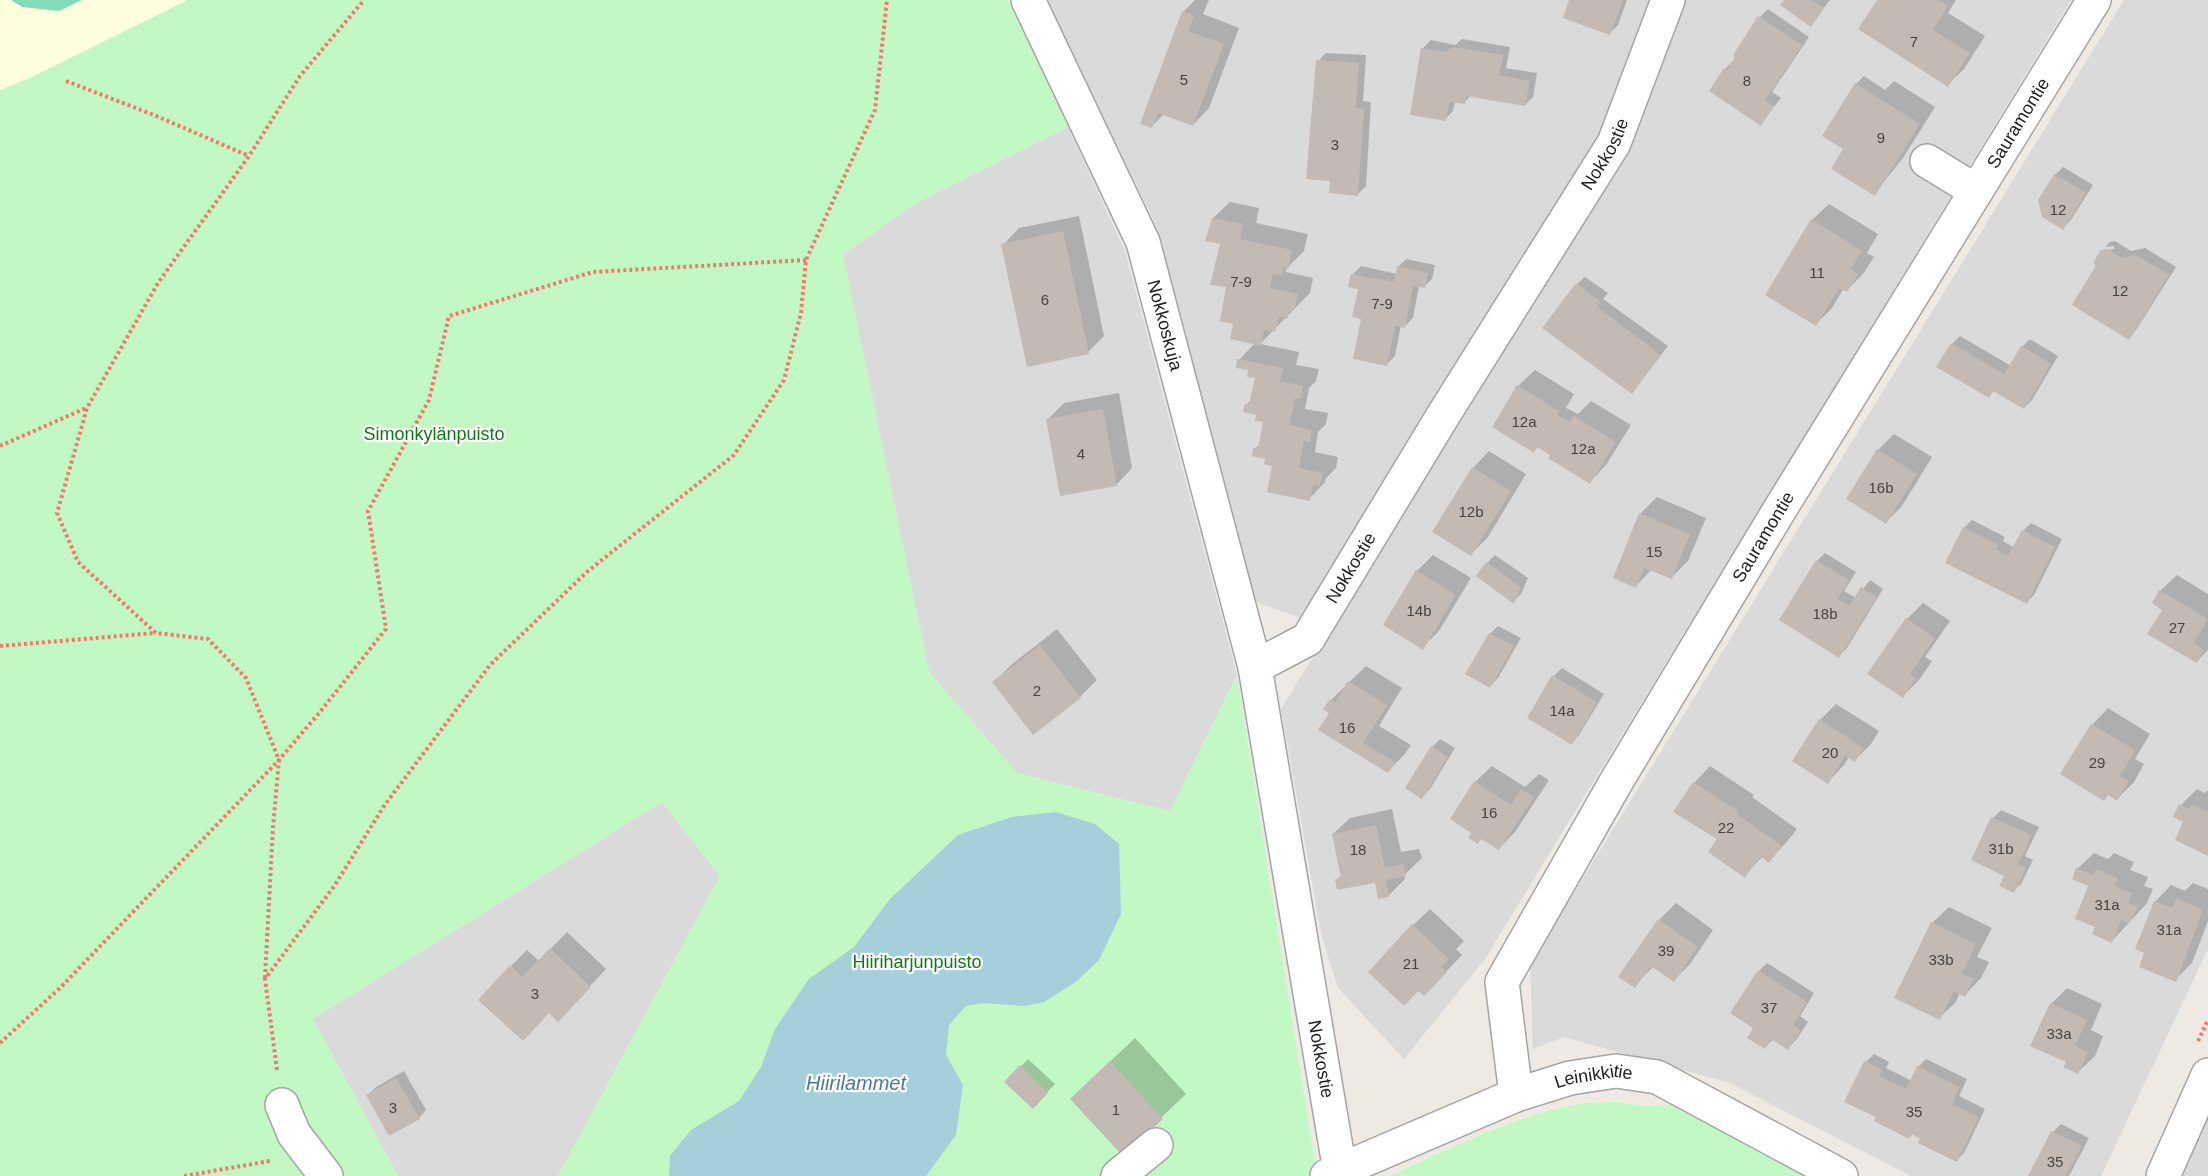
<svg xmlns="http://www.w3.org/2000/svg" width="2208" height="1176" font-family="Helvetica,sans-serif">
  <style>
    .residential { fill: #dbdada }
    .education { fill: #fefedc }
    .park { fill: #c1f8c4 }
    .pitch { fill: #83dcb8 }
    .water { fill: #a4cfdb }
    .shadow { fill: #0003 }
    .building { fill: #c3bab3 }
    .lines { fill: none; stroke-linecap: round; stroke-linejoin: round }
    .minor-casing { stroke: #a4a4a4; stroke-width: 36 }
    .path { stroke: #f6786c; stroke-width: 4; stroke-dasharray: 3 3; stroke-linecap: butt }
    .minor { stroke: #fff; stroke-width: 33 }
    .labels { text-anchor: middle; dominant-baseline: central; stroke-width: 4.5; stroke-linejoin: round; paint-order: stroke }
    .number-label { font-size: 15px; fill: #464442 }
    .street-label { font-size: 18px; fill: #1d1d1d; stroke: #fff }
    .park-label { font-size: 18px; fill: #0e7915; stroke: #fff }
    .water-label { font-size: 20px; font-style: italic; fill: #4978a3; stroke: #fff }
  </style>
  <rect width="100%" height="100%" fill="#eeeae3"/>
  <g class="residential">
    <polygon points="1046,0 1651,0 1601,136 1303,619 1251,600 1157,227"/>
    <polygon points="1683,0 2071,0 1485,959 1404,1059 1338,988 1322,938 1281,709 1625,152"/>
    <polygon points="2124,0 2208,0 2208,949 2101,1176 1911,1176 1730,1083 1564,1037 1533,1049 1530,964"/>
    <polygon points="1068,127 1125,251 1237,675 1170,811 1017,773 929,672 843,255 916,203"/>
    <polygon points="662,802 720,876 558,1176 398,1176 313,1019"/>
    <polygon points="2208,1107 2208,1176 2177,1176"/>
  </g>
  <polygon class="education" points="0,0 188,0 28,79 0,90"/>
  <g class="park">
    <polygon points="188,0 1008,0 1068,127 916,203 843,255 929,672 1017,773 1170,811 1237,675 1317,1176 558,1176 720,876 662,802 313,1019 398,1176 0,1176 0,90 28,79"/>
    <path d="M1615,1102L1645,1106L1681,1105L1821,1176H1390C1451,1148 1512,1117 1579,1104C1590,1102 1604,1103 1615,1102Z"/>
  </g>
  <polygon class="pitch" points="11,0 82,0 59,11 22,7"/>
  <polygon class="water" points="1055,812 1095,824 1119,844 1121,914 1099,960 1077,981 1044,1002 1024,1006 983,1003 966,1006 949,1025 946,1055 963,1085 956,1135 926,1176 669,1176 670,1156 691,1130 739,1101 761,1067 775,1029 809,979 854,947 890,899 958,835 1012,817"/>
  <g class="shadow">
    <polygon points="1195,0 1209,0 1203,14 1239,28 1209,108 1193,125 1164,114 1152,126 1183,12"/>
    <polygon points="1571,0 1627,0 1618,25 1610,33"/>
    <polygon points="1785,0 1830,0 1811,25"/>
    <polygon points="1879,0 1956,0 1948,13 1985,36 1964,69 1947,85"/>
    <polygon points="1768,9 1809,37 1772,92 1781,98 1760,124 1725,69 1737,57 1735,54 1760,17"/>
    <polygon points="1462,39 1510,47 1506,68 1537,73 1533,97 1525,105 1471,95 1464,103 1455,101 1453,111 1445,119 1423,48 1431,40 1455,45"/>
    <polygon points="1326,53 1366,55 1363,101 1371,102 1366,186 1358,194 1331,180 1318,61"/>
    <polygon points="1864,76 1885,90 1894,81 1935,107 1903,158 1874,194 1856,84"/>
    <polygon points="2063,167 2093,185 2071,220 2063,228 2040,200 2055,175"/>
    <polygon points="1230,202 1259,208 1256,223 1308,234 1304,251 1286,269 1286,272 1313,278 1310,293 1260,344 1299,352 1296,365 1319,369 1316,381 1309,388 1305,409 1328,413 1326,424 1318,432 1315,452 1338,457 1336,468 1326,478 1325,482 1309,499 1255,449 1261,443 1265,421 1247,404 1252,399 1256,377 1239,360 1255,343 1235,323 1222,243 1213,218"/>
    <polygon points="1829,204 1878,234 1867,253 1874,257 1863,274 1847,290 1844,288 1832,308 1816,324 1812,220"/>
    <polygon points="1079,216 1104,336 1088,352 1003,245 1019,228"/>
    <polygon points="2115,241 2131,251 2145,248 2176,267 2136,330 2129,338 2097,267 2102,251 2114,249 2114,246 2105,247 2110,242"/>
    <polygon points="1406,259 1435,265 1432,279 1424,287 1419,286 1413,318 1405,326 1401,325 1395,356 1387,364 1363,318 1360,288 1350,286 1353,274 1361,266 1397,274 1398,267"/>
    <polygon points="1585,277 1608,293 1603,299 1668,346 1632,392 1577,284"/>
    <polygon points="1960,336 2011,366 2022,347 2030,339 2058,356 2032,400 2024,408 1995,390 1988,396 1938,366 1952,344"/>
    <polygon points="1535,370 1574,394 1566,408 1578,414 1591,401 1631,425 1606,465 1590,482 1538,446 1534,451 1518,386"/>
    <polygon points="1119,393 1132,468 1116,485 1048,419 1064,403"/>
    <polygon points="1894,434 1932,457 1902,506 1886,522 1878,450"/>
    <polygon points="1489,451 1526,474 1488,537 1471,554 1473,468"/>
    <polygon points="1657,497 1706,518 1688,561 1672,577 1652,569 1636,586 1640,514"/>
    <polygon points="1972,520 2005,537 2003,541 2013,547 2023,531 2031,523 2062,539 2034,595 2026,603 1964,528"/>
    <polygon points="1825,553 1856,572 1844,591 1856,598 1870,580 1883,589 1847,648 1839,656 1781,619 1817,561"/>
    <polygon points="1433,555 1471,578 1439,631 1422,648 1417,571"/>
    <polygon points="1495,555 1528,578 1521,594 1513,602 1487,563"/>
    <polygon points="2177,575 2208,594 2208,650 2196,662 2164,609 2160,591"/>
    <polygon points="1923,603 1950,621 1925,657 1932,661 1919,680 1902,697 1907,619"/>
    <polygon points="1498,626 1521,638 1498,678 1490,686 1468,673 1490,634"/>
    <polygon points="1057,629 1097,680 1080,697 1034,733 994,682 1011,665"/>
    <polygon points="1366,666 1402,688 1379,726 1411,745 1404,755 1388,771 1331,712 1331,700"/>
    <polygon points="1562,668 1604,694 1579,735 1571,743 1529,717 1554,676"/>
    <polygon points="1836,704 1879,731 1871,744 1855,760 1849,757 1844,765 1828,782 1820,720"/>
    <polygon points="2108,708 2150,734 2135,759 2144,764 2134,782 2117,799 2092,725"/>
    <polygon points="1440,739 1455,748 1430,789 1422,797 1432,747"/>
    <polygon points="1492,766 1525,787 1539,774 1549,780 1515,832 1499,848 1475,782"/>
    <polygon points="1710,766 1754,795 1752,797 1797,829 1785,844 1769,861 1763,856 1744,876 1719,839 1694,783"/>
    <polygon points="2197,789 2205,793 2208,790 2208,854 2185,822 2181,805"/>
    <polygon points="1392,809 1401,852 1419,849 1422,858 1404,875 1405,879 1388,896 1376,881 1337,880 1342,875 1333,834 1350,818"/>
    <polygon points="2001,810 2039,827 2025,856 2033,860 2021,884 2013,891 2006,875 1973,860 1993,818"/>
    <polygon points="2094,853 2108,859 2114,853 2134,862 2130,870 2148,877 2144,886 2153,889 2147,903 2112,941 2097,926 2090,885 2077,869"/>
    <polygon points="2193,883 2208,889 2208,921 2192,963 2175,980 2146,952 2155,902 2171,885 2185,891"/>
    <polygon points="1676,903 1713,930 1690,964 1674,980 1654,966 1634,986 1620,977 1659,920"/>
    <polygon points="1949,907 1992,928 1977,957 1989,962 1981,978 1965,995 1960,992 1956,1002 1939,1018 1932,923"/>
    <polygon points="1430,909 1464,941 1456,949 1462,955 1440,978 1413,925"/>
    <polygon points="567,932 606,969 558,1020 511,966 527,950 539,961"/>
    <polygon points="1767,963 1814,993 1800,1016 1808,1022 1796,1040 1788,1048 1774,1039 1765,1047 1756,1027 1759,971"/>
    <polygon points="2067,988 2102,1004 2091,1030 2103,1036 2095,1056 2078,1072 2068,1061 2051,1004"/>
    <polygon points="1135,1038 1186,1094 1123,1154 1096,1075"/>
    <polygon points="1874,1054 1889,1062 1886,1068 1912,1081 1918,1067 1926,1059 1967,1079 1959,1096 1985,1109 1964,1153 1956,1161 1922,1138 1913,1133 1909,1137 1878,1117 1846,1101 1866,1062"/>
    <polygon points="1028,1059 1055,1084 1033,1107 1006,1082"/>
    <polygon points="404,1071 426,1110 419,1118 368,1095 376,1087"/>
    <polygon points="2061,1124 2089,1138 2069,1176 2030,1175 2053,1132"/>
  </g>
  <g class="building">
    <polygon points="1569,0 1623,0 1610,35 1563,18"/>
    <polygon points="1784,0 1812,0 1824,8 1811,27 1780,5"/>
    <polygon points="1877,0 1939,0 1948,6 1933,30 1970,53 1948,87 1858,29"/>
    <polygon points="1182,11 1194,16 1188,31 1224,44 1193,126 1158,113 1152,128 1140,124"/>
    <polygon points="1758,16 1802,45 1765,100 1774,106 1761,126 1709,91 1724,68 1727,70 1735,57 1733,55"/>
    <polygon points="1453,47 1503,55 1499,75 1530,81 1525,106 1466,96 1465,104 1449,102 1446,121 1410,115 1421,48 1445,52"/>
    <polygon points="1316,60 1359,63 1356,108 1364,109 1358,196 1329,193 1330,181 1306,179"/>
    <polygon points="1855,83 1920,124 1875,196 1831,169 1843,149 1822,136"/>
    <polygon points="2054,174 2086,193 2063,230 2042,217 2038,200"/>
    <polygon points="1212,218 1243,224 1240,239 1292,250 1288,269 1284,267 1282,276 1273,274 1270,288 1298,294 1294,311 1289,311 1287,319 1279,317 1275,332 1264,330 1261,346 1230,339 1233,324 1220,321 1226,287 1210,285 1220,244 1205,241"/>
    <polygon points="1811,219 1862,251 1851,269 1858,274 1847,292 1839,288 1816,326 1765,295"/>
    <polygon points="1063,231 1089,354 1027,367 1001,244"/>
    <polygon points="2107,249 2122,258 2136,255 2169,275 2129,340 2072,305 2095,267 2094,261 2101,250"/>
    <polygon points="1397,266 1428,273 1425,288 1413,286 1405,328 1395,326 1387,366 1353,359 1361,319 1352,317 1358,289 1348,287 1351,274 1394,282"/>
    <polygon points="1576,283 1601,302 1597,307 1661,355 1632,394 1542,328"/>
    <polygon points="1951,343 2004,374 2021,346 2051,364 2024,409 1993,391 1989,398 1936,367"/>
    <polygon points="1237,359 1284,368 1280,381 1303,386 1300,399 1295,398 1290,425 1312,430 1310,442 1304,441 1299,468 1323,473 1320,486 1313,485 1310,501 1267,492 1272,466 1264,464 1265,459 1252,456 1253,448 1258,449 1263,422 1255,421 1256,415 1243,412 1245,404 1249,404 1255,378 1247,377 1248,370 1236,368"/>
    <polygon points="1517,385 1559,411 1557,415 1570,422 1574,416 1616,442 1590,484 1548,458 1550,455 1537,447 1534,453 1492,427"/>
    <polygon points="1103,409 1117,486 1060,496 1046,419"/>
    <polygon points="1877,449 1917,474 1886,524 1846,499"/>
    <polygon points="1472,467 1511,491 1471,556 1432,532"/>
    <polygon points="1639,513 1690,534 1672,579 1644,568 1636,588 1613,578"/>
    <polygon points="1963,527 1998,545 1996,549 2008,556 2022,530 2055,547 2027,604 1945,563"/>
    <polygon points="1816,560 1849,580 1837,599 1849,606 1861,587 1877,597 1839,658 1779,620"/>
    <polygon points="1486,562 1521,587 1514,604 1476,576"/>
    <polygon points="1416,570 1456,595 1423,650 1383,625"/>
    <polygon points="2159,590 2208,619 2194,643 2204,650 2197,663 2147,634 2162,610 2152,603"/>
    <polygon points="1906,618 1935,638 1910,674 1916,678 1903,698 1867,674"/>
    <polygon points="1489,633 1514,646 1490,688 1465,674"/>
    <polygon points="1040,645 1081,698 1033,735 992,682"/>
    <polygon points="1552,675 1597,702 1572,745 1527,718"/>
    <polygon points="1348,681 1387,705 1363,743 1396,762 1388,773 1318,730 1329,713 1323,709 1330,699 1335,703"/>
    <polygon points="1819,719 1864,748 1855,762 1845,756 1828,784 1792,761"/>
    <polygon points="2091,724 2135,750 2120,776 2129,781 2117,801 2108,795 2104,801 2060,774"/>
    <polygon points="1431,746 1448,757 1422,799 1405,788"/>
    <polygon points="1474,781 1511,805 1521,789 1534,797 1499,850 1481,839 1478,844 1468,838 1471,833 1450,819"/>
    <polygon points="1693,782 1738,811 1737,814 1782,846 1769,863 1760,856 1745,878 1708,852 1717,839 1673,812"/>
    <polygon points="2179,804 2189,809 2192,804 2208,812 2208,856 2175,840 2183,822 2173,817"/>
    <polygon points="1991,817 2032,835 2018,864 2026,868 2014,893 1999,886 2004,876 1971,860"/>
    <polygon points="1376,825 1385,868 1403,864 1406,876 1386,880 1389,897 1378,899 1375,883 1337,890 1335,879 1341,878 1332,834"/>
    <polygon points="2076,868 2093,875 2096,869 2118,878 2115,886 2132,893 2128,903 2138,906 2131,921 2128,923 2121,920 2112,943 2092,934 2095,927 2075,919 2088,886 2072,879"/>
    <polygon points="2176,898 2203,910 2176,982 2139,967 2144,953 2135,949 2154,901 2172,908"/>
    <polygon points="1658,919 1698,947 1674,982 1651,966 1635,988 1618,977"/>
    <polygon points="1931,922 1976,944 1962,974 1974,979 1965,997 1954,991 1940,1020 1894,998"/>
    <polygon points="1412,924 1449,959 1441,967 1447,972 1424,996 1418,991 1404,1006 1368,972"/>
    <polygon points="550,948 591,987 558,1022 549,1013 523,1041 478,1000 510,965 522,977"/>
    <polygon points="1758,970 1807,1002 1793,1025 1801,1030 1788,1050 1771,1039 1765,1049 1747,1038 1753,1028 1730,1013"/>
    <polygon points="2050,1003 2087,1020 2075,1046 2088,1052 2078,1074 2063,1067 2066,1062 2030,1046"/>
    <polygon points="1110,1061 1163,1119 1123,1156 1070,1099"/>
    <polygon points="1864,1061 1883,1070 1879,1076 1906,1089 1917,1066 1960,1087 1952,1104 1979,1117 1957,1162 1918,1143 1920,1139 1912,1134 1909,1139 1874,1121 1876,1117 1844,1102"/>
    <polygon points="1020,1065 1048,1093 1033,1109 1004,1082"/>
    <polygon points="396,1078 420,1119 389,1136 366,1095"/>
    <polygon points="2051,1131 2082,1146 2066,1176 2028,1176"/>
  </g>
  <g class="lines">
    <g class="minor-casing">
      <g id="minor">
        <path id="s1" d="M1028,0L1143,242L1255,667"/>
        <polyline points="1927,161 1976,191"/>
        <path id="s2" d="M1516,1095L1502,982L1616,782L1777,514L2094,0"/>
        <polyline points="282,1105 294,1134 326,1176"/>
        <path id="s3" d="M1340,1171L1255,667L1308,639L1315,627L1444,414L1614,143L1668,0"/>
        <polyline points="1118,1176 1156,1145"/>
        <path id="s4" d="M1327,1176L1516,1095L1570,1078L1616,1071L1657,1077L1841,1176"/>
        <polyline points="2163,1176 2208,1075"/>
      </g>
    </g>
    <g class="path">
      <polyline points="66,81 154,115 249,156"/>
      <polyline points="0,446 86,408"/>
      <polyline points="0,646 156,633"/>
      <polyline points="265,978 273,827 279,760 246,678 208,639 156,633 78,562 57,513 87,408 158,283 249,156 300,76 364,0"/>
      <polyline points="2198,1041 2208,1020"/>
      <polyline points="0,1043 61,987 279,760 320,712 386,629 368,511 429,400 449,316 593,272 806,260"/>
      <polyline points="277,1070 265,979 335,885 384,806 490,665 588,571 734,455 784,380 801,313 806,260 875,110 887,0"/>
      <polyline points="184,1176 270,1161"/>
    </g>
    <use href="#minor" class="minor"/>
  </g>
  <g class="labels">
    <g class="number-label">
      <text x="1914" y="41">7</text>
      <text x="1184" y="79">5</text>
      <text x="1747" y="80">8</text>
      <text x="1881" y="137">9</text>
      <text x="1335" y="144">3</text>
      <text x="2058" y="209">12</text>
      <text x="1817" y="272">11</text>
      <text x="1241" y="281">7-9</text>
      <text x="2120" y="290">12</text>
      <text x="1045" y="299">6</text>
      <text x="1382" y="303">7-9</text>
      <text x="1524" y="421">12a</text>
      <text x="1583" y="448">12a</text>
      <text x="1081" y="453">4</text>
      <text x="1881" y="487">16b</text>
      <text x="1471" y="511">12b</text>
      <text x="1654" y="551">15</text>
      <text x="1419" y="610">14b</text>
      <text x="1825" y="613">18b</text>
      <text x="2177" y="627">27</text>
      <text x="1037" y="690">2</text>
      <text x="1562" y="710">14a</text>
      <text x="1347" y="727">16</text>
      <text x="1830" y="752">20</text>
      <text x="2097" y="762">29</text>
      <text x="1489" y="812">16</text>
      <text x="1726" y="827">22</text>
      <text x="2001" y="848">31b</text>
      <text x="1358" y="849">18</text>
      <text x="2107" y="904">31a</text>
      <text x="2169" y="929">31a</text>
      <text x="1666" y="950">39</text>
      <text x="1941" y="959">33b</text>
      <text x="1411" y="963">21</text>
      <text x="535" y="993">3</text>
      <text x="1769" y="1007">37</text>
      <text x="2059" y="1033">33a</text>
      <text x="393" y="1107">3</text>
      <text x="1116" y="1109">1</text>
      <text x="1914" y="1111">35</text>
      <text x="2055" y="1161">35</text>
    </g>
    <g class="street-label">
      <text stroke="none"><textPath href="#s2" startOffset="1116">Sauramontie</textPath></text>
      <text stroke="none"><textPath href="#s3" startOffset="1140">Nokkostie</textPath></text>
      <text stroke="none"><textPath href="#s1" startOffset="354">Nokkoskuja</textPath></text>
      <text stroke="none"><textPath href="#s2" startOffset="630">Sauramontie</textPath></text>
      <text stroke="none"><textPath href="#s3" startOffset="654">Nokkostie</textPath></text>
      <text transform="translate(1321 1059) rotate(80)">Nokkostie</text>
      <text stroke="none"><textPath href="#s4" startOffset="286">Leinikkitie</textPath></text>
    </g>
    <g class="park-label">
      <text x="434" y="434">Simonkylänpuisto</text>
      <text x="917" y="962">Hiiriharjunpuisto</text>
    </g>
    <g class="water-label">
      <text x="856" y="1083">Hiirilammet</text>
    </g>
  </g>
</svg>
